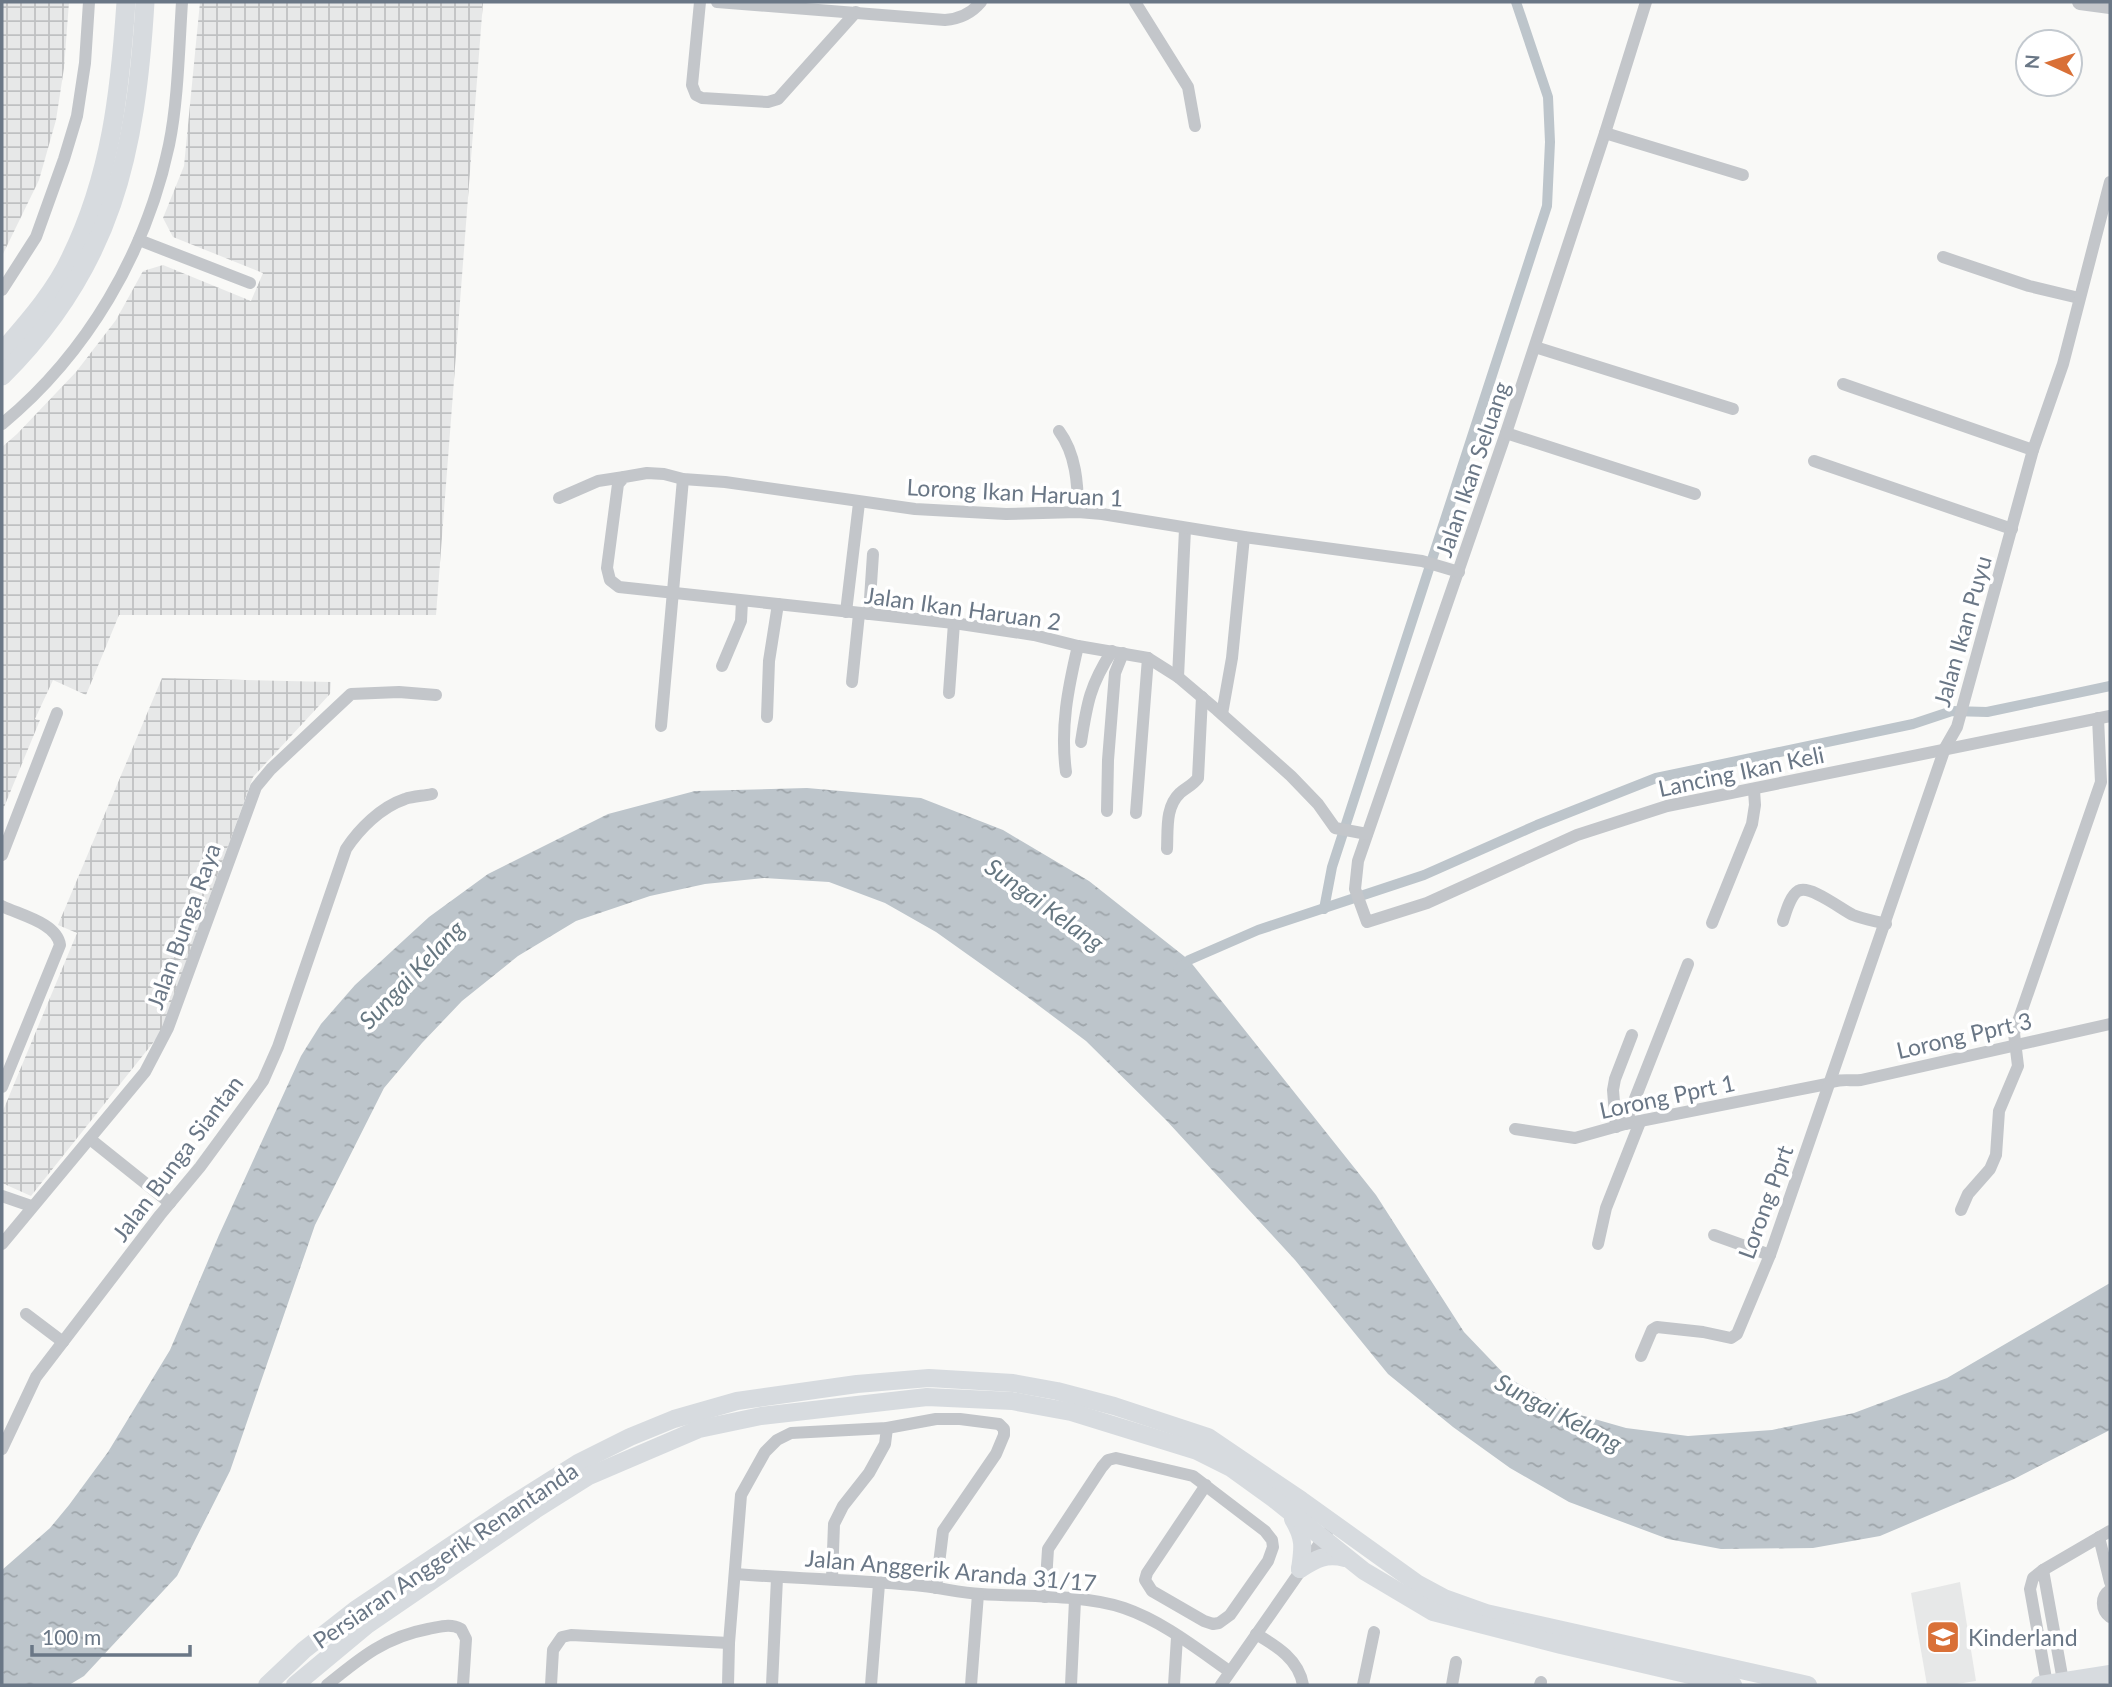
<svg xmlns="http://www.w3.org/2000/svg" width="2112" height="1687" font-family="Lato,sans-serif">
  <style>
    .built { fill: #e7e8e8 }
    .industrial { fill: url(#industrial-grid) }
    .water { fill: url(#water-ripples) }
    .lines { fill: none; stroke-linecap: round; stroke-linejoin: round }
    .canal { stroke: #bdc5cb; stroke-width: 10 }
    .minor { stroke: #c3c6ca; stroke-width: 12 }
    .tertiary { stroke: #c3c6ca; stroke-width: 16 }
    .secondary { stroke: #d7dbdf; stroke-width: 18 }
    .primary { stroke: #d7dbdf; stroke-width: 19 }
    .labels { text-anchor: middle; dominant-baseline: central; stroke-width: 7; stroke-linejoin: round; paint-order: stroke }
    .street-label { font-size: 23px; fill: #6a7786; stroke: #fff }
    .poi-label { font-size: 23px; fill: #6a7786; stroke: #fff; text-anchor: start }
    .water-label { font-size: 24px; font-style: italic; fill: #667781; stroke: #fff }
  </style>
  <defs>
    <pattern id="industrial-grid" width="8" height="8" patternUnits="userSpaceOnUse" patternTransform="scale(1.75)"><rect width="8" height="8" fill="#e7e8e8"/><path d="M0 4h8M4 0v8" fill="none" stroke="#bfc1c2"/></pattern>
    <pattern id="water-ripples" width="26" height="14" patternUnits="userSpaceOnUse" patternTransform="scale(1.75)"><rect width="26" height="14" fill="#bdc5cb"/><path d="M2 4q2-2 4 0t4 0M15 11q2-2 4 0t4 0" fill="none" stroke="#9ea5aa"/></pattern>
  </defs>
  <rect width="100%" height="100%" fill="#f9f9f7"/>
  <polygon class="built" points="1960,1582 1976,1681 1950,1685 1927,1685 1911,1593"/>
  <g class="industrial">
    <polygon points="2,2 69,2 64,68 56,120 39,180 2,256"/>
    <polygon points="200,2 483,2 436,615 119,615 86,695 53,680 35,719 40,720 2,812 2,447 17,434 76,372 116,320 143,271 163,265 251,301 263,273 173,237 163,218 184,166"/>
    <polygon points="162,678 331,682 330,694 253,777 160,1034 31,1196 2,1183 2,1113 77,933 58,925"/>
  </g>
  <polygon class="water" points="807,788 921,798 1003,830 1089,881 1189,960 1376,1195 1464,1332 1508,1378 1570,1412 1626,1428 1688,1436 1772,1430 1854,1413 1947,1378 2110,1283 2110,1430 2014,1479 1880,1536 1813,1548 1721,1549 1668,1539 1569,1502 1510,1468 1453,1427 1388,1374 1295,1260 1166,1120 1086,1041 1026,996 936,932 885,903 829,882 764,878 705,884 650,896 576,921 518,956 462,1001 422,1043 384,1088 315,1225 230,1471 177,1576 84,1676 69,1685 2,1685 2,1570 50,1528 69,1505 108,1452 170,1350 219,1235 301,1056 321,1024 355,985 429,917 488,874 608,814 695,791"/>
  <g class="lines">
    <g class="canal">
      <polyline points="1324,909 1332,867 1547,206 1550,142 1548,97 1516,2"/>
      <polyline points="1178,969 1189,960 1258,930 1424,875 1537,825 1656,778 1913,724 1952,711 1987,712 2110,686"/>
    </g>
    <g class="minor">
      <polyline points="700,2 692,85 696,95 702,98 768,102 778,99 856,12"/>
      <path d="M717,2L945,20C960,19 971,14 981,2"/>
      <polyline points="1135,2 1188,87 1195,126"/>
      <polyline points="1646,2 1605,133 1506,433 1358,861 1355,889 1367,922 1427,903 1577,835 1667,806 2110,716"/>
      <polyline points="1605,133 1743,175"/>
      <polyline points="139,240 250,283"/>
      <polyline points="1943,257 2029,286 2079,298"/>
      <polyline points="2,290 36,237 64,159 77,116 85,63 89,2"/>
      <polyline points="1535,347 1733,409"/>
      <polyline points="1843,384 2033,450"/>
      <path d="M2,424C87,354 146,253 169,145C178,102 179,47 182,2"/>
      <path d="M1059,431C1076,454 1078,484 1078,512"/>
      <polyline points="1506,433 1695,494"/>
      <polyline points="1814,461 2012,529"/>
      <polyline points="559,498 598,481 624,477"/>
      <polyline points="846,612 859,503"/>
      <polyline points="869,614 873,554"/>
      <polyline points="722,666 741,621 742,601"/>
      <polyline points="1178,677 1185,529"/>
      <polyline points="852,682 859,614"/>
      <polyline points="949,693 954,623"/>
      <polyline points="1222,714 1232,658 1244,537"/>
      <polyline points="767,717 769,661 778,604"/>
      <polyline points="661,726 683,479"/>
      <path d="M1081,742C1087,703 1090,685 1112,651"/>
      <path d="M1066,772C1060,728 1068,688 1078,646"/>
      <polyline points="1107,811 1108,760 1115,673 1123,653"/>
      <polyline points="1136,813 1148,658"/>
      <polyline points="1367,834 1335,828 1318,804 1291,776 1217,710 1178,677 1148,658 1078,646 1034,635 954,623 619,587 610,580 607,568 618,484 624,477 647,473 664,474 683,479 725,482 915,509 1006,514 1078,512 1102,514 1244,537 1422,561 1459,572"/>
      <path d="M1167,849C1168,830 1165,807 1180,793C1187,787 1193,785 1198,778L1202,697"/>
      <polyline points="2,855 57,713"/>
      <path d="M2,906C20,915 57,923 60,945L2,1087"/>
      <path d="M1783,921C1786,912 1790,896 1798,891C1810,884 1842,910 1853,915C1863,919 1875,921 1886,924"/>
      <polyline points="1712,923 1752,824 1755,805 1754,790"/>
      <polyline points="1625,1124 1688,964"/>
      <polyline points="1616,1127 1613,1090 1615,1079 1632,1035"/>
      <path d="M1515,1129L1575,1138L1625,1124L1827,1084C1840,1078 1848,1081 1861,1080L2110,1024"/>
      <polyline points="90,1139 170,1203"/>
      <polyline points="2,1196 31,1206"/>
      <polyline points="1961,1210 1968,1194 1990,1169 1996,1155 1999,1111 2018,1066 2014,1033 2101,782 2098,718"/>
      <polyline points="1714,1235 1770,1255"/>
      <polyline points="2,1244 145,1072 168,1028 256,787 271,769 351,694 399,692 436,695"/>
      <polyline points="1598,1244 1606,1208 1640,1122"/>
      <polyline points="26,1314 63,1342"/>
      <polyline points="1641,1356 1652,1330 1657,1327 1703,1332 1731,1338 1737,1334 1770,1255 1945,748 1957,727 2033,450 2063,364 2110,182"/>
      <path d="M2,1449L36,1377L160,1215L200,1167L263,1081L278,1047L346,849C359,829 381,807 405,799C413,796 424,796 432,794"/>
      <polyline points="2099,1537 2110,1582"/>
      <polyline points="2043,1570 2110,1531"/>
      <path d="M736,1574C798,1579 861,1580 923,1586C942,1588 961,1593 981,1594C1026,1597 1081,1594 1124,1608C1162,1621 1196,1648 1229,1671"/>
      <polyline points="832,1579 834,1524 843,1506 869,1473 885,1444 887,1428"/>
      <path d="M2110,1590C2100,1597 2101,1610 2110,1617"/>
      <polyline points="1045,1597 1048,1549 1102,1467 1108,1460 1116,1458 1193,1476 1265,1531 1272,1540 1273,1547 1268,1561 1230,1615 1219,1623 1213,1624 1204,1621 1152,1591 1145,1580 1147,1573 1206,1485"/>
      <path d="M1256,1634C1277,1646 1299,1660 1303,1685"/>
      <polyline points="2047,1684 2030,1589 2033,1578 2043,1570 2063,1681"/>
      <path d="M327,1685C360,1658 385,1637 428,1629C440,1627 450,1623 461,1629L466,1639L463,1685"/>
      <polyline points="551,1685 553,1650 562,1637 571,1635 729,1643"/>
      <polyline points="728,1685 729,1643 741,1495 765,1452 777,1440 791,1433 887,1428 936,1419 960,1419 999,1424 1004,1429 1004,1435 996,1454 943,1531 936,1588"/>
      <polyline points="772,1685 777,1578"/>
      <polyline points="871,1685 879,1584"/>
      <polyline points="971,1685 978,1594"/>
      <polyline points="1071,1685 1075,1600"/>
      <polyline points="1174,1685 1177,1637"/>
      <polyline points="1221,1685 1327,1533"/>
      <polyline points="1363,1685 1374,1632"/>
      <polyline points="1452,1685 1456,1662"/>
      <polyline points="1540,1685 1541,1682"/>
    </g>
    <polyline class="tertiary" points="2080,2 2110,6"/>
    <g class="secondary">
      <path d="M1293,1519C1305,1539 1303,1548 1300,1569"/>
      <path d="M1300,1569C1316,1559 1326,1553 1345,1558"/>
      <polyline points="267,1685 304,1650 355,1610 513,1504 578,1463 630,1437 674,1419 737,1401 857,1384 929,1378 1013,1383 1057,1391 1114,1406 1208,1437 1301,1500 1418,1584 1444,1598 1486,1613 1808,1685"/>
      <polyline points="295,1685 367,1625 535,1510 589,1476 699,1429 761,1416 927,1397 1012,1401 1071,1412 1197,1451 1231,1468 1274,1499 1364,1571 1433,1612 1561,1645 1733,1685"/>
      <polyline points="2040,1685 2110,1674"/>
    </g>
    <g class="primary">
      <path d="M2,352C27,323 55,292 71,257C111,175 120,91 126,2"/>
      <path d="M2,376C113,266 136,152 145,2"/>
    </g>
  </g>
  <defs>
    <g id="school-square" transform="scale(1.75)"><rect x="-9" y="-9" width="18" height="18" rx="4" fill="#d97037" stroke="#fff"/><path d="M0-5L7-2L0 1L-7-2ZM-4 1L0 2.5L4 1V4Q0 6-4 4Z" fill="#fff"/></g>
  </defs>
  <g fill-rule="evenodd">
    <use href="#school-square" x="1943" y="1637"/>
  </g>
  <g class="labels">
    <g class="street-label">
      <text transform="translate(1472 469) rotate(-71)">Jalan Ikan Seluang</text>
      <text transform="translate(1015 492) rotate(3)">Lorong Ikan Haruan 1</text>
      <text transform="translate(963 608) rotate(8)">Jalan Ikan Haruan 2</text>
      <text transform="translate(1962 631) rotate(-74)">Jalan Ikan Puyu</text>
      <text transform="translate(1741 771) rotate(-12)">Lancing Ikan Keli</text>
      <text transform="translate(183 926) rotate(-70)">Jalan Bunga Raya</text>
      <text transform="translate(1964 1035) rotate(-13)">Lorong Pprt 3</text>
      <text transform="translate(1667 1096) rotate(-12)">Lorong Pprt 1</text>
      <text transform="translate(177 1158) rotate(-53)">Jalan Bunga Siantan</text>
      <text transform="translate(1765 1202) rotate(-70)">Lorong Pprt</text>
      <text transform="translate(445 1555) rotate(-34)">Persiaran Anggerik Renantanda</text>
      <text transform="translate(951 1570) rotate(5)">Jalan Anggerik Aranda 31/17</text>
    </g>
    <g class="poi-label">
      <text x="1968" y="1637">Kinderland</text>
    </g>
    <g class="water-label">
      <text transform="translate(1045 904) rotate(36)">Sungai Kelang</text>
      <text transform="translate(411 974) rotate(-46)">Sungai Kelang</text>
      <text transform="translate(1559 1412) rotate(28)">Sungai Kelang</text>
    </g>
  </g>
  <rect width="2112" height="1687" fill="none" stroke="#6a7786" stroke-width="7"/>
  <g transform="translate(2049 63) rotate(274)"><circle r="33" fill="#ffffff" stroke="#c3c9cf" stroke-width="2"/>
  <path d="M0-5L12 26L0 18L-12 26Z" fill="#d97037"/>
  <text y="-10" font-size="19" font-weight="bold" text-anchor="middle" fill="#6a7786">N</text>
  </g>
  <path d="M32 1645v10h158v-10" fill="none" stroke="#6a7786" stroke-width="3.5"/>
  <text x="42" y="1645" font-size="21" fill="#6a7786" stroke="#ffffff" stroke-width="5" paint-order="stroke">100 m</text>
</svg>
